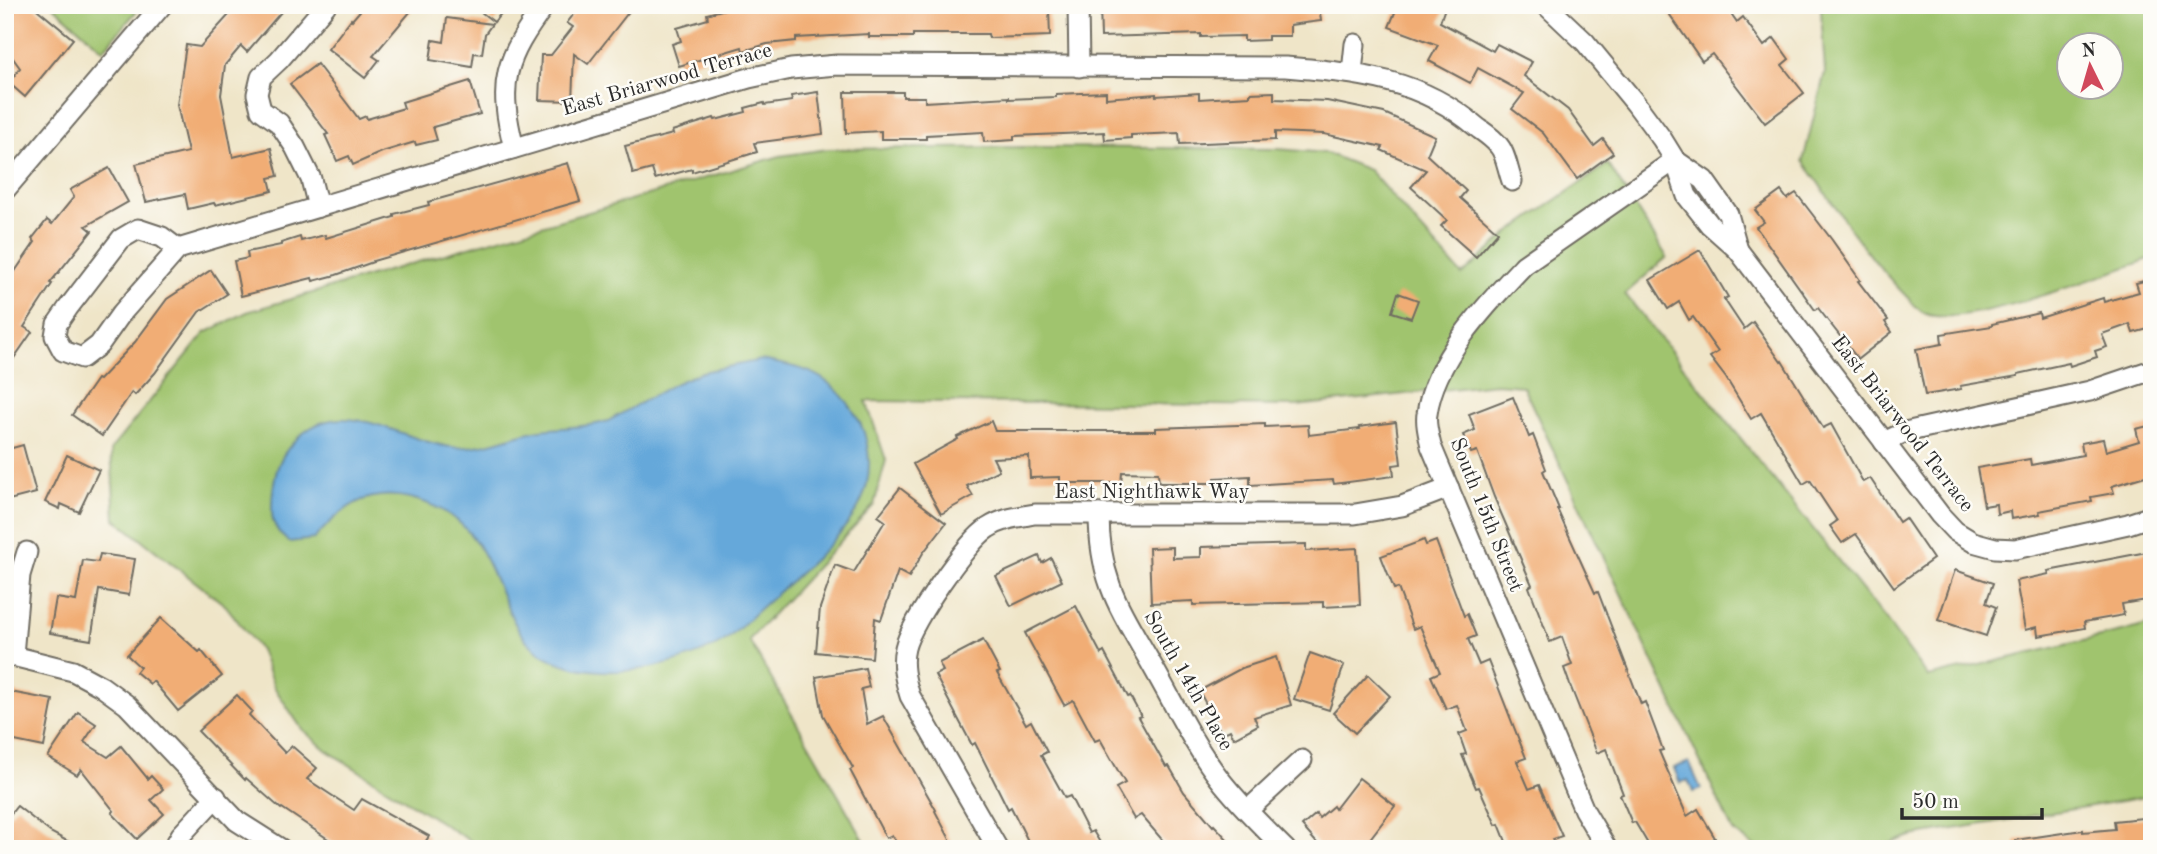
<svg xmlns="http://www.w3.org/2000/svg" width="2157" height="854" font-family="'Old Standard TT',serif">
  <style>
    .green { fill: #a0c46e; stroke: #66784c; stroke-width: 2; fill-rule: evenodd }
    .water { fill: #65a8da; stroke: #486a82; stroke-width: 2 }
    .building { fill: #f1ad75 }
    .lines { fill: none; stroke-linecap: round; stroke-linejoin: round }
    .minor-casing { stroke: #706c62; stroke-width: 23 }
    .minor { stroke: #fff; stroke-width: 19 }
    .labels { text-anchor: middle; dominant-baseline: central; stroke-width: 5; stroke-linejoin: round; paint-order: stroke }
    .street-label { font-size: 21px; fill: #2b2b2b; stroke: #fdfcf7 }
  </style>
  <rect width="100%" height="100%" fill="#fdfcf7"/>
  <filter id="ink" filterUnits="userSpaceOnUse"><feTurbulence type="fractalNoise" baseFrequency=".0143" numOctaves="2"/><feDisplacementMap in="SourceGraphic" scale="14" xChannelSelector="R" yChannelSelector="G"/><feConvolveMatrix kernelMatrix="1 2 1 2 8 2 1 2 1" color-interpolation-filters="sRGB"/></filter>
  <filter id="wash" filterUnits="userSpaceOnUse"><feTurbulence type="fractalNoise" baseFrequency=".00686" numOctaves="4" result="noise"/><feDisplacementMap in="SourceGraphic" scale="28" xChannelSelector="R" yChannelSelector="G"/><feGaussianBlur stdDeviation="1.57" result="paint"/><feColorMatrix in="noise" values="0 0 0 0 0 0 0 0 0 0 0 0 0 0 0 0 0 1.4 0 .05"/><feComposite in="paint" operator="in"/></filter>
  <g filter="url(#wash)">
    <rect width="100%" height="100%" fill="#efe5c8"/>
    <g class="green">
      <polygon points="52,5 142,5 103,50"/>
      <path d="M1823,5H2152V258C2109,273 1962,329 1926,314C1918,311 1912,302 1906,296C1866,256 1836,207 1803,161L1825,72L1821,11ZM2070,46H2112V88H2070Z"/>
      <polygon points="1034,147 1278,149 1326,153 1369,170 1462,275 1510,232 1608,164 1667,257 1625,294 1883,616 1928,677 2130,630 2152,623 2152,796 1911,836 1876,849 1758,849 1733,831 1523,386 1496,384 1296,406 866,401 886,460 874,505 749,640 869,849 483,849 326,750 302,729 274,687 260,650 226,606 115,519 111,449 205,333 247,312 780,156 828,149"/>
    </g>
    <g class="water">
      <path d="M761,360C799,367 823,370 848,403C855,414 862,423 865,436C880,492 852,523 814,560C795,578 775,595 755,613C745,622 735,634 724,641C675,671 579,688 533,647C519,635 512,618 505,602C482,550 471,513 410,498C364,488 343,508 314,539L289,542C269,527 271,513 273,490C276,465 282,452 301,435C346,395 403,442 452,447C484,450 509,435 540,430C563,427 586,428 608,421L676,383L702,372Z"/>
      <polygon points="1689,762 1701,789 1693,792 1688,780 1680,783 1674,768"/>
    </g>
    <g id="blocks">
      <g class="building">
        <polygon points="5,5 32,5 73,39 25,97 9,83 20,68 5,47"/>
        <polygon points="238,5 287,5 247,52 241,46 225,65 221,95 233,157 271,148 278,176 269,178 272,191 215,205 214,203 188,209 185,194 146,202 136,164 188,152 177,105 186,45 200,47"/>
        <polygon points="365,5 416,5 373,56 379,60 365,78 328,49 351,19 352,20"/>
        <polygon points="472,5 508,5 494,22"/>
        <polygon points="581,5 634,5 588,64 574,54 572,101 539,100 541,55 551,55 573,27 567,23"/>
        <polygon points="740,5 1038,5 1038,10 1049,9 1050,36 989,38 988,34 913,34 913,37 869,37 869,34 796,38 796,41 767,44 743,51 742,47 679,66 672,44 681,41 677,28 708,19 707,14"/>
        <polygon points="1100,5 1319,5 1321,21 1290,25 1290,36 1268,36 1268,40 1244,41 1244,36 1201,37 1201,34 1101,37"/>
        <polygon points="1398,5 1446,5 1440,22 1493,51 1497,44 1532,62 1524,76 1568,110 1594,146 1603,139 1613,153 1577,179 1543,133 1512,109 1524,93 1478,68 1470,83 1429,61 1438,45 1389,27"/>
        <polygon points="1663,5 1725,5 1737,22 1743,17 1764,46 1774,38 1789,59 1782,65 1804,93 1765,123 1712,54 1702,61"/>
        <polygon points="447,18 492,24 485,34 482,54 474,53 472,67 430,60 433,40 444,42"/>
        <polygon points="317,64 359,119 366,116 367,119 404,108 402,102 470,81 480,114 433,127 437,140 416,145 415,142 382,152 353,165 349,156 337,161 325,135 328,134 290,84"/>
        <polygon points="818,92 823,134 754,143 757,152 692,172 692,169 655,179 652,169 633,174 625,146 673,134 672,131 714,118 715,120 746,112 745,108 764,103 765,105 792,101 791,96"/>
        <polygon points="845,92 903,92 903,97 925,97 925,102 1009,97 1009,99 1056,97 1056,94 1106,92 1106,98 1156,94 1156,96 1199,93 1199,99 1250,96 1250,93 1274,92 1274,99 1327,101 1384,113 1435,136 1427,155 1466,191 1460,198 1498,232 1476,257 1441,226 1447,220 1411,187 1426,170 1381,150 1383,147 1324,134 1275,132 1275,140 1180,144 1179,133 1131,135 1131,138 1105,140 1104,132 1086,133 1014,136 1014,140 984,142 983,132 926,135 926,139 881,139 881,131 846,133"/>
        <polygon points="568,163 580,201 373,261 373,262 336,275 313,281 312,278 241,296 234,261 248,258 247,252 281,245 281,243 300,237 301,241 325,235 326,238 394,217 394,214 429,205 428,202"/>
        <polygon points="109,168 128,202 86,226 92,231 50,283 52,284 24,327 32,332 5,371 5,286 35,242 32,239 47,220 52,224 74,197 70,190"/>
        <polygon points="1781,191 1787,199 1796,193 1832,240 1860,280 1858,281 1888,320 1885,322 1892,332 1858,359 1818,308 1815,310 1756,227 1764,222 1755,210"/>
        <polygon points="1700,250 1728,297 1724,299 1744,329 1753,322 1781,362 1782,361 1823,428 1831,424 1863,482 1870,478 1899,522 1905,518 1933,559 1894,587 1856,534 1842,543 1830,526 1837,521 1810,480 1803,484 1761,413 1751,419 1726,378 1710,357 1718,352 1693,317 1689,320 1679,302 1668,309 1650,280"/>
        <polygon points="211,270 227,294 199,312 155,373 135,395 132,392 102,436 72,415 97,379 99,380 135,342 167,299"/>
        <polygon points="2152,279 2152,328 2133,333 2130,324 2102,334 2107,347 2095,351 2097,357 2070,366 2069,363 2018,374 2018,376 1960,386 1961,389 1925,395 1916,349 1942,344 1941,334 1992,326 1992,324 2039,313 2040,318 2103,298 2104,302 2139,292 2136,283"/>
        <polygon points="1398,293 1418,300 1411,318 1392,312"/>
        <polygon points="1513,397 1529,437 1533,435 1546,469 1543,471 1559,509 1557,509 1595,593 1598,592 1641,704 1645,702 1663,750 1659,751 1687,816 1698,809 1715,838 1698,849 1651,849 1635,822 1632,823 1620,795 1623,794 1606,749 1597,753 1570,685 1564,668 1572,665 1562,637 1550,642 1529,587 1532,585 1494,497 1477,451 1471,453 1463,435 1475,430 1469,414"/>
        <polygon points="991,421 995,431 1156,431 1156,428 1265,424 1265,427 1308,425 1309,435 1360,429 1359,427 1396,422 1401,464 1393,465 1394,476 1334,484 1333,480 1250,485 1250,476 1215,478 1215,483 1159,483 1158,473 1122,472 1121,483 1060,483 1060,477 1030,478 1029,456 993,458 999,470 967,486 973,496 941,514 913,464 958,439 957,437"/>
        <polygon points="2152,425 2152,474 2112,486 2114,493 2091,497 2092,501 2039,511 2040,514 2011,519 2010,511 1997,514 1996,504 1984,506 1977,468 2030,459 2031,465 2083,455 2081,443 2103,439 2106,451 2139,441 2136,429"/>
        <polygon points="23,445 36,493 5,501 5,450"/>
        <polygon points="67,455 99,470 79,512 61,504 60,509 45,502"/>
        <polygon points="900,488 946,523 923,553 909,577 898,571 881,620 875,618 872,658 816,652 820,608 835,565 854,572 885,521 878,516"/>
        <polygon points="1424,540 1426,545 1436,541 1464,616 1467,614 1476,636 1468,639 1479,665 1488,661 1526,758 1517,761 1529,789 1539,785 1562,836 1553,839 1557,849 1509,849 1499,824 1496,825 1479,787 1476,788 1462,755 1466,754 1459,734 1467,731 1457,705 1446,709 1431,676 1440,672 1420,626 1413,629 1398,588 1394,589 1381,556"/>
        <polygon points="1306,544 1306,551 1357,548 1360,605 1323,607 1323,602 1193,605 1193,601 1151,603 1149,548 1173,547 1173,558 1201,557 1201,547"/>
        <polygon points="2152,551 2152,599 2122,604 2124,615 2084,622 2085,628 2038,636 2037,627 2025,630 2016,581 2049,574 2048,571"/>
        <polygon points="100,554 135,559 129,595 99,590 91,640 50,633 56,598 76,601 83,560 98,562"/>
        <polygon points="1039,556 1042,563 1051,558 1062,581 1011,606 996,576"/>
        <polygon points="1955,570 1993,583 1986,603 1996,607 1986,636 1938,620"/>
        <polygon points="1076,606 1101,654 1104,652 1128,697 1130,696 1141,716 1138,717 1166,767 1169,766 1184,792 1213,826 1214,825 1229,841 1222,849 1170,849 1141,815 1134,819 1116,788 1125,783 1100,739 1095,741 1073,700 1064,705 1025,633"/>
        <polygon points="161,618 199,652 201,650 222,676 178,711 153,681 150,684 136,672 140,667 127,655"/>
        <polygon points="983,640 1000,672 997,673 1026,724 1031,721 1047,752 1041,755 1065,798 1070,796 1089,833 1093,831 1104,849 1032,849 1011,807 1008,809 975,743 972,745 935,675 943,671 939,663"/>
        <polygon points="1310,653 1344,665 1329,710 1294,699"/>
        <polygon points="1276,657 1291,705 1254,717 1258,725 1234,738 1230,730 1222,734 1199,691 1242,668"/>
        <polygon points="865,668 869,687 861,689 867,724 883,716 936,810 935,811 955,849 900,849 892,835 886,838 850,770 853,768 823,715 816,677"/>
        <polygon points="1368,675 1390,696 1355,733 1333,713"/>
        <polygon points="5,691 53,700 44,747 5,739"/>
        <polygon points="237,695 252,711 249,715 285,753 292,746 317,768 307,779 354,810 362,799 429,836 421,849 343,849 282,808 281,809 246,778 245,780 198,731"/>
        <polygon points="78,712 96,724 84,742 108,757 121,746 148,779 151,776 163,789 151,800 164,814 137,839 112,813 114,811 81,769 77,775 48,757"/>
        <polygon points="1359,778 1395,806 1362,849 1322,849 1302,826 1316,814 1319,818 1333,806 1335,809"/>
        <polygon points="17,806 50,832 82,849 5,849 5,821"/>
        <polygon points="2152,817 2152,849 2016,849 2015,840 2083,830 2083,832 2115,829 2114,821"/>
      </g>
    </g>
  </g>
  <g filter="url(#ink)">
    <use href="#blocks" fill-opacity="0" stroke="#706c62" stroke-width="2"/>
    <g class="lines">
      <g class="minor-casing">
        <g id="minor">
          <polyline points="1078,5 1079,67"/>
          <polyline points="1546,5 1585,42 1636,104 1662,139 1675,160 1687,196 1710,225 1738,250 1940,515 1955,531 1973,542 1995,548 2015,549 2128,524 2152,516"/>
          <polyline points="1352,72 1355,44"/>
          <path d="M514,148C497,82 505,59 545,5"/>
          <polyline points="1675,160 1704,180 1728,214 1738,250"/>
          <polyline points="5,190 162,5"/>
          <polyline points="318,207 311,179 295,147 279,123 261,110 257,94 261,77 279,60 326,5"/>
          <path d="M178,249L162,237L138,229L121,239L68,308L57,324L55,336L63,351L82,358L99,345L121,314L178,249L749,78L791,69L837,65L1285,67C1358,73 1420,78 1478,128C1485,133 1494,139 1499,146C1506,154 1508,171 1512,181"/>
          <polyline points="1884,442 1905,432 2090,391 2152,370"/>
          <path d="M1099,514C1099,583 1121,610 1153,667C1174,704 1193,744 1219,778C1238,803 1262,826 1285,849"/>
          <polyline points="5,654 73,671 101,686 127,705 237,821 281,849"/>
          <polyline points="13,655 20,575 27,552"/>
          <polyline points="1248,810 1302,760"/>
          <polyline points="173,849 181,835 216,797"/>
          <path d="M998,849L910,696C905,680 901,664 905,648C911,622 967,541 988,528C1003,518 1018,517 1035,514H1355L1402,506L1449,488"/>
          <path d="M1607,849L1584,810L1431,446C1429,436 1425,424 1427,414C1434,359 1487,304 1524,265L1675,160"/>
        </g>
      </g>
      <use href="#minor" class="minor"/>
    </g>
  </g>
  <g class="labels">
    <g class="street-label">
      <text transform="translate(667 80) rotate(-16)">East Briarwood Terrace</text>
      <text transform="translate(1902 424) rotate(52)">East Briarwood Terrace</text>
      <text x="1152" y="492">East Nighthawk Way</text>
      <text transform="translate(1486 515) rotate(68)">South 15th Street</text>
      <text transform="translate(1188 681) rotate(60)">South 14th Place</text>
    </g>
  </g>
  <rect width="2157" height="854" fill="none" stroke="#fdfcf7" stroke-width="28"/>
  <g transform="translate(2090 66) rotate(355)"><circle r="33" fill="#fdfcf7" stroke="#a9a8a5" stroke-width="2"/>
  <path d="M0-5L12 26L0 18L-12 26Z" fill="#d1495b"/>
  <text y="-10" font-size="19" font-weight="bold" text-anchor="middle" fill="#2b2b2b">N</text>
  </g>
  <path d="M1902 808v10h140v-10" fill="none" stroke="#2b2b2b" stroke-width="3.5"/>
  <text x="1912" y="808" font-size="21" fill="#2b2b2b" stroke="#fdfcf7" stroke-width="5" paint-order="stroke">50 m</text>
</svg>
